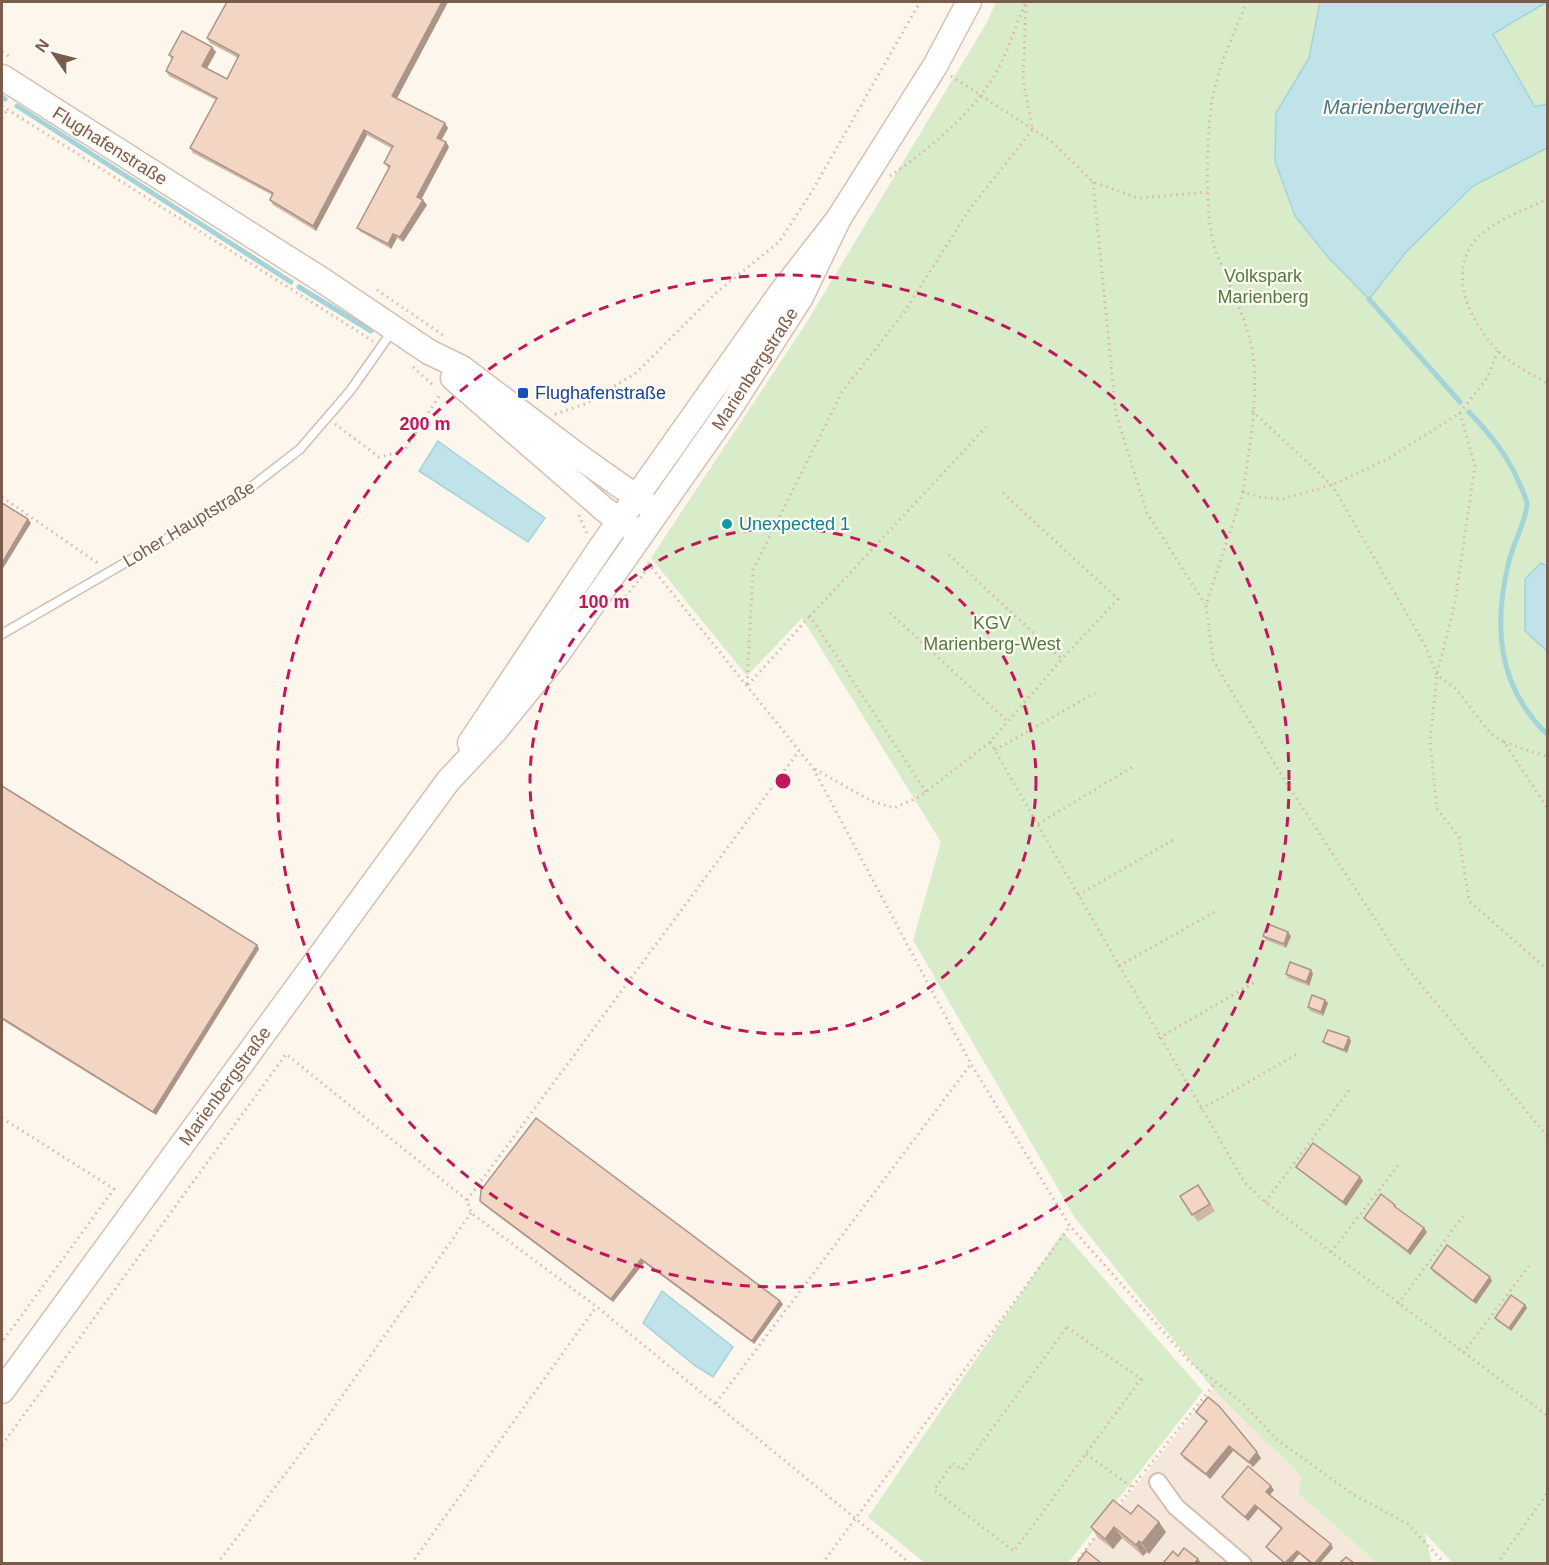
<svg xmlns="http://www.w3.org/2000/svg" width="1549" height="1565" font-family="Arial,sans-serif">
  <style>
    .residential { fill: #f5e8da }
    .green { fill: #d8ecc9 }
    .water { fill: #bfe3e8; stroke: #a5d3da; stroke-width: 1.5 }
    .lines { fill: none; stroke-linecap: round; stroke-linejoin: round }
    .stream { stroke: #a5d3da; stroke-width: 5 }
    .service-casing { stroke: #d1beb0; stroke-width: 11 }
    .minor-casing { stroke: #d1beb0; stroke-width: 20 }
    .secondary-casing { stroke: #d6c0b0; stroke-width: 27 }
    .path { stroke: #d9b8a5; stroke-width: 3; stroke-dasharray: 1.5 4.5; stroke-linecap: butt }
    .service { stroke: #fff; stroke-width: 8 }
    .minor { stroke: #fff; stroke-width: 16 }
    .secondary { stroke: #fff; stroke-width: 24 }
    .wall { fill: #d1b7a8 }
    .shaded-wall { fill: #aa9588 }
    .building { fill: #f3d5c3; stroke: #aa9588; stroke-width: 1.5 }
    .ring { fill: none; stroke: #c2185b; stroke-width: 3; stroke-dasharray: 10 8 }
    .transit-dot { fill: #1a4fb4; stroke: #fffaf3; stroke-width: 2 }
    .culture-dot { fill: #0f9aa8; stroke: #fffaf3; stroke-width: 2 }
    .labels { text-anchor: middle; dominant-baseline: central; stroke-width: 4.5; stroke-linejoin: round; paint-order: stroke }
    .street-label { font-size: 18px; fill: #7a5c4d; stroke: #fffaf3 }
    .park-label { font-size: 18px; fill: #537a41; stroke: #fffaf3 }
    .transit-label { font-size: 18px; fill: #164399; stroke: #fffaf3; text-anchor: start }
    .culture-label { font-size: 18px; fill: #0d838f; stroke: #fffaf3; text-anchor: start }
    .water-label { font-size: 20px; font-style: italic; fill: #437c86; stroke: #fffaf3 }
    .centre { fill: #c2185b; stroke: #fffaf3; stroke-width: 3 }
    .ring-label { font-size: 18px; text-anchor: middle; font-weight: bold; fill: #c2185b; stroke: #fffaf3; stroke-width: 4.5; stroke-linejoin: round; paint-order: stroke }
  </style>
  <rect width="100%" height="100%" fill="#fdf6ec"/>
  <polygon class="residential" points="1213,1389 1302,1477 1298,1493 1377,1563 1074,1564"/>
  <g class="green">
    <polygon points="996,2 1547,2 1547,1563 1453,1563 1424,1532 1432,1563 1377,1563 1298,1493 1302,1477 1213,1389 1075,1218 913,940 941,842 802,618 747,676 651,558 805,325 986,24"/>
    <polygon points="1063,1232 1203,1391 1068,1563 925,1563 868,1517"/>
  </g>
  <g class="water">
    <polygon points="1320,2 1547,2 1493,34 1535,107 1547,104 1547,148 1473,186 1407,251 1369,299 1328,257 1295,216 1275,161 1276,113 1309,58"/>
    <polygon points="438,441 545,518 528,542 419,471"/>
    <polygon points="1541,563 1547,566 1547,651 1525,631 1525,579"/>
    <polygon points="662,1291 733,1347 713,1377 694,1365 643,1323"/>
  </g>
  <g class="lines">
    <g class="stream">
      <polyline points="2,97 5,99"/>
      <polyline points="17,106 291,282"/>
      <polyline points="299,287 371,331"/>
      <polyline points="1369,299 1460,402"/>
      <path d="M1469,412C1491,435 1509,457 1521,487C1523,492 1527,499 1527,504C1526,522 1513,543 1509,561C1493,626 1497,686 1548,735"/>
    </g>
    <g class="service-casing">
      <polyline id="service" points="2,634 237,498 300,449 350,391 393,330"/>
    </g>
    <g class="minor-casing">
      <polyline id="minor" points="1158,1482 1176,1507 1243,1564"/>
    </g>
    <g class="secondary-casing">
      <g id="secondary">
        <polyline points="2,77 322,280 429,352 462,368 577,455 649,506"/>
        <polyline points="453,378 605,510 633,529"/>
        <polyline points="470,743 601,547 780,294 839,218 935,66 969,2"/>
        <polyline points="2,1391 448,781 495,731 556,656 730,408 801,297 839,218"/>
      </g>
    </g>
    <g class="path">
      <polyline points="2,52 12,58"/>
      <polyline points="951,76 1051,141 1093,182 1139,198 1207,192"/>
      <polyline points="2,106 373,341"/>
      <polyline points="2,118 8,108"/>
      <path d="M890,176C929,149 967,118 993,78C1007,55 1015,26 1026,2"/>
      <polyline points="1093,182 1116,414 1147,513 1205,604"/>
      <path d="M1548,198C1524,211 1490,221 1473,243C1448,277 1472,325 1498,351C1511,364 1532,374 1548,384"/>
      <polyline points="377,290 443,335"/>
      <polyline points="1498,351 1487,378 1460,413 1386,460 1332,485 1282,499 1259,497 1243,492 1206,605 1213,660 1282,776 1407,968 1548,1137"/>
      <polyline points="413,367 435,387"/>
      <polyline points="1252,411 1332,485 1425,645 1437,675 1456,689 1491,734 1504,742 1548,809"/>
      <polyline points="1460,413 1475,466 1455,602 1437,675 1430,742 1437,809 1459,837 1469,901 1548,970"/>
      <polyline points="555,414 585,404 636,373 717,292 779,242 811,193 920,2"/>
      <polyline points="335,424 379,457 404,451 441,393"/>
      <path d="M1243,492C1249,451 1257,407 1254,365C1251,324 1229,288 1215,249C1204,219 1206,123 1214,91C1221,60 1235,31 1247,2"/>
      <polyline points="1003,493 1118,599 1062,659"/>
      <polyline points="2,497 99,564"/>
      <polyline points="579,515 587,534"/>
      <polyline points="648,563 813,768 971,1064 1070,1226 1191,1363 1243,1403 1276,1439 1354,1495 1408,1524 1445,1564"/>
      <polyline points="618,606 643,575 648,563"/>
      <polyline points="890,613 1007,721"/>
      <polyline points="747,684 753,570 842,392 905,311 969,210 1033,129 1023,81 1026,5"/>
      <polyline points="748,685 810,616"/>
      <polyline points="990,742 1245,1183 1265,1202 1548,1416"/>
      <polyline points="1504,742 1548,757"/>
      <polyline points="995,750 1095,693"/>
      <polyline points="815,769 871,801 894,808 919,797 990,742 1062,659 947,553"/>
      <polyline points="926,792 810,616 986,427"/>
      <polyline points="1038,824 1134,766"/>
      <polyline points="1078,895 1173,840"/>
      <polyline points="1119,966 1216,911"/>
      <polyline points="1159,1038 1255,982"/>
      <polyline points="1201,1109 1299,1053"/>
      <polyline points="2,1118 114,1189 2,1342"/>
      <polyline points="467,1200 799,751"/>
      <polyline points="1265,1202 1350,1089"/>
      <polyline points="1331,1252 1400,1163"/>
      <polyline points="1398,1304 1463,1216"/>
      <polygon points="1067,1327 1141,1379 1014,1551 934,1490 953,1463 962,1470"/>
      <polyline points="1463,1353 1529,1266"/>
      <polyline points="716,1403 971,1064"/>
      <polyline points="2,1445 286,1054 467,1200 471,1213 597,1307 911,1564"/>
      <polyline points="1086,1454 1132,1487"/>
      <polyline points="1145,1471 1215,1383"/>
      <polyline points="1118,1506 1143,1473"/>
      <polyline points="217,1564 316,1433 471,1213"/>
      <polyline points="411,1564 596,1307"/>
      <polyline points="822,1564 1070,1226"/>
      <polyline points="1075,1564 1098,1533"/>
      <polyline points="1497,1564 1548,1492"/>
    </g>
    <use href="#service" class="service"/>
    <use href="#minor" class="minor"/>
    <use href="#secondary" class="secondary"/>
  </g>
  <g class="wall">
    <polygon points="227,2 448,2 397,98 448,128 442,140 446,142 449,147 421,199 427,205 403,242 397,238 391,249 361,232 357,228 389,169 384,163 391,148 367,135 316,231 273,205 270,200 272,195 193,153 190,148 216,100 169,76 166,71 172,59 169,55 212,47 216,52 207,69 227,79 238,58 210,43 207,38"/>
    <polygon points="2,786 257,945 259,949 156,1115 2,1020"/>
    <polygon points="1263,936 1291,936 1286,948 1266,940"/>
    <polygon points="1311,970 1313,974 1309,986 1288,978 1286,974"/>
    <polygon points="1328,1003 1323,1016 1310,1011 1308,1007"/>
    <polygon points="1351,1041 1347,1053 1326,1045 1323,1042"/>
    <polygon points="1296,1167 1363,1181 1346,1206 1299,1170"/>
    <polygon points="1198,1185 1215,1211 1198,1222 1180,1196"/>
    <polygon points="480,1201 783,1304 754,1344 644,1263 613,1302 482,1204"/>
    <polygon points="1397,1208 1427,1232 1410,1255 1366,1221 1364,1218"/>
    <polygon points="1431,1268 1492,1281 1476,1304 1433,1272"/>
    <polygon points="1525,1305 1527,1308 1511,1331 1497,1321 1495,1318"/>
    <polygon points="1196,1412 1261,1458 1253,1467 1233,1451 1210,1479 1184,1459 1181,1454 1206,1422 1200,1417"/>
    <polygon points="1271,1486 1274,1490 1269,1495 1333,1548 1320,1563 1310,1563 1299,1554 1292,1563 1284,1563 1269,1551 1266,1547 1281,1529 1258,1509 1248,1521 1225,1501 1222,1497"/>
    <polygon points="1131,1514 1166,1532 1149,1554 1147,1552 1143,1556 1122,1538 1113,1549 1098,1538 1091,1527"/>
  </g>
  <g class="shaded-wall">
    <polygon points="442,2 448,2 396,100 392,96"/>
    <polygon points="212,47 216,52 205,71 202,66"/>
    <polygon points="445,123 448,128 440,142 437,138"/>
    <polygon points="364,130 367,135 316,231 313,226"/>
    <polygon points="446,142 449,147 420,202 417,197"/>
    <polygon points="423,200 427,205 403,242 400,237"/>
    <polygon points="393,234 397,238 391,249 388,244"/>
    <polygon points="28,519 31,523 2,570 2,563"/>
    <polygon points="1288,932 1291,936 1286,948 1284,944"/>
    <polygon points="257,945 259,949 156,1115 153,1112"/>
    <polygon points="1311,970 1313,974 1309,986 1306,982"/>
    <polygon points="1325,1000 1328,1003 1323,1016 1321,1012"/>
    <polygon points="1349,1037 1351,1041 1347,1053 1344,1050"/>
    <polygon points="1360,1177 1363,1181 1346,1206 1343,1202"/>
    <polygon points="1424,1228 1427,1232 1410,1255 1408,1251"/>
    <polygon points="641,1259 644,1263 613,1302 611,1299"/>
    <polygon points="1490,1277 1492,1281 1476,1304 1473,1301"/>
    <polygon points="780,1301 783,1304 754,1344 752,1341"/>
    <polygon points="1525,1305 1527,1308 1511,1331 1509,1328"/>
    <polygon points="1229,1446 1233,1451 1210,1479 1206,1474"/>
    <polygon points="1257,1452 1261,1458 1253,1467 1249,1462"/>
    <polygon points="1271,1486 1274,1490 1269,1496 1266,1492"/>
    <polygon points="1255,1505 1258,1509 1248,1521 1245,1517"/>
    <polygon points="1159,1522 1166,1532 1149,1554 1142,1543"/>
    <polygon points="1114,1527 1122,1538 1113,1549 1105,1539"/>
    <polygon points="1139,1541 1147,1552 1143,1556 1136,1545"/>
    <polygon points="1331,1544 1333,1548 1320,1563 1315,1563"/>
    <polygon points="1297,1551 1299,1554 1292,1563 1286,1563"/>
    <polygon points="1198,1559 1201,1563 1195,1563"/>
  </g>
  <g class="building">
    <polygon points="227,2 442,2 392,96 445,123 437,138 446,142 417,197 423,200 400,237 393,234 388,244 357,228 390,166 384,163 393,146 364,130 313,226 270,200 273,193 190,148 217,98 166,71 173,57 169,55 182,31 212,47 202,66 227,79 239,55 207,38"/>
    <polygon points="2,503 28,519 2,563"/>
    <polygon points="2,786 257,945 153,1112 2,1018"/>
    <polygon points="1268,924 1288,932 1284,944 1263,936"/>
    <polygon points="1290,962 1311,970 1306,982 1286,974"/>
    <polygon points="1312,995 1325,1000 1321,1012 1308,1007"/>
    <polygon points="1328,1030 1349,1037 1344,1050 1323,1042"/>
    <polygon points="536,1118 780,1301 752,1341 641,1259 611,1299 480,1201 481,1190"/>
    <polygon points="1313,1143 1360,1177 1343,1202 1296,1167"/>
    <polygon points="1198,1185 1210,1204 1192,1215 1180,1196"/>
    <polygon points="1381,1194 1395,1205 1394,1206 1424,1228 1408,1251 1364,1218"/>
    <polygon points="1447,1245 1490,1277 1473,1301 1431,1268"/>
    <polygon points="1511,1295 1525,1305 1509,1328 1495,1318"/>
    <polygon points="1208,1397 1219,1406 1257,1452 1249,1462 1229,1446 1206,1474 1181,1454 1207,1421 1196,1412"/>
    <polygon points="1248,1466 1271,1486 1266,1492 1331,1544 1315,1563 1312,1563 1297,1551 1285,1563 1266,1547 1282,1528 1255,1505 1245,1517 1222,1497"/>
    <polygon points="1113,1500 1131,1514 1138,1505 1159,1522 1142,1543 1139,1541 1136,1545 1114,1527 1105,1539 1091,1527"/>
    <polygon points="1184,1548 1198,1559 1195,1563 1165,1563 1164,1562 1173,1551 1178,1556"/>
    <polygon points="1086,1551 1101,1563 1077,1563"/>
    <polygon points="1346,1557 1354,1563 1340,1563"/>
  </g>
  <g class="ring">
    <circle cx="783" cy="781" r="253"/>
    <circle cx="783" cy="781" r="506"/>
  </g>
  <rect class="transit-dot" x="517" y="387" width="12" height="12" rx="3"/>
  <circle class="culture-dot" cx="727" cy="524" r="6"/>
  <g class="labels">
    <g class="street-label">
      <text transform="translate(110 146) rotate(32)">Flughafenstraße</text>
      <text transform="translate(755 369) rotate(-57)">Marienbergstraße</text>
      <text transform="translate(189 524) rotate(-31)">Loher Hauptstraße</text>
      <text transform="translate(225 1086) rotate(-54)">Marienbergstraße</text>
    </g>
    <g class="park-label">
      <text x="1263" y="276">Volkspark<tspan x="1263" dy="21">Marienberg</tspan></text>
      <text x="992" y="623">KGV<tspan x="992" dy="21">Marienberg-West</tspan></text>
    </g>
    <g class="transit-label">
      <text x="535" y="393">Flughafenstraße</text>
    </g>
    <g class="culture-label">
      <text x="739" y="524">Unexpected 1</text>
    </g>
    <g class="water-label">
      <text x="1403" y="107">Marienbergweiher</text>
    </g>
  </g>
  <circle cx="783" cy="781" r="9" class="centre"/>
  <g class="ring-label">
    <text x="425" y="430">200 m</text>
    <text x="604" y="608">100 m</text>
  </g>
  <rect width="1549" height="1565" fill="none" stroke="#7a5c4d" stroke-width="6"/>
  <g transform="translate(54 54) rotate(305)" stroke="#fffaf3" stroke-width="4.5" paint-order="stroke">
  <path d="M0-4.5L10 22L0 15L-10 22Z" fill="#7a5c4d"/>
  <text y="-9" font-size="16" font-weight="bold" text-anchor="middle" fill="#7a5c4d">N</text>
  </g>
</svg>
